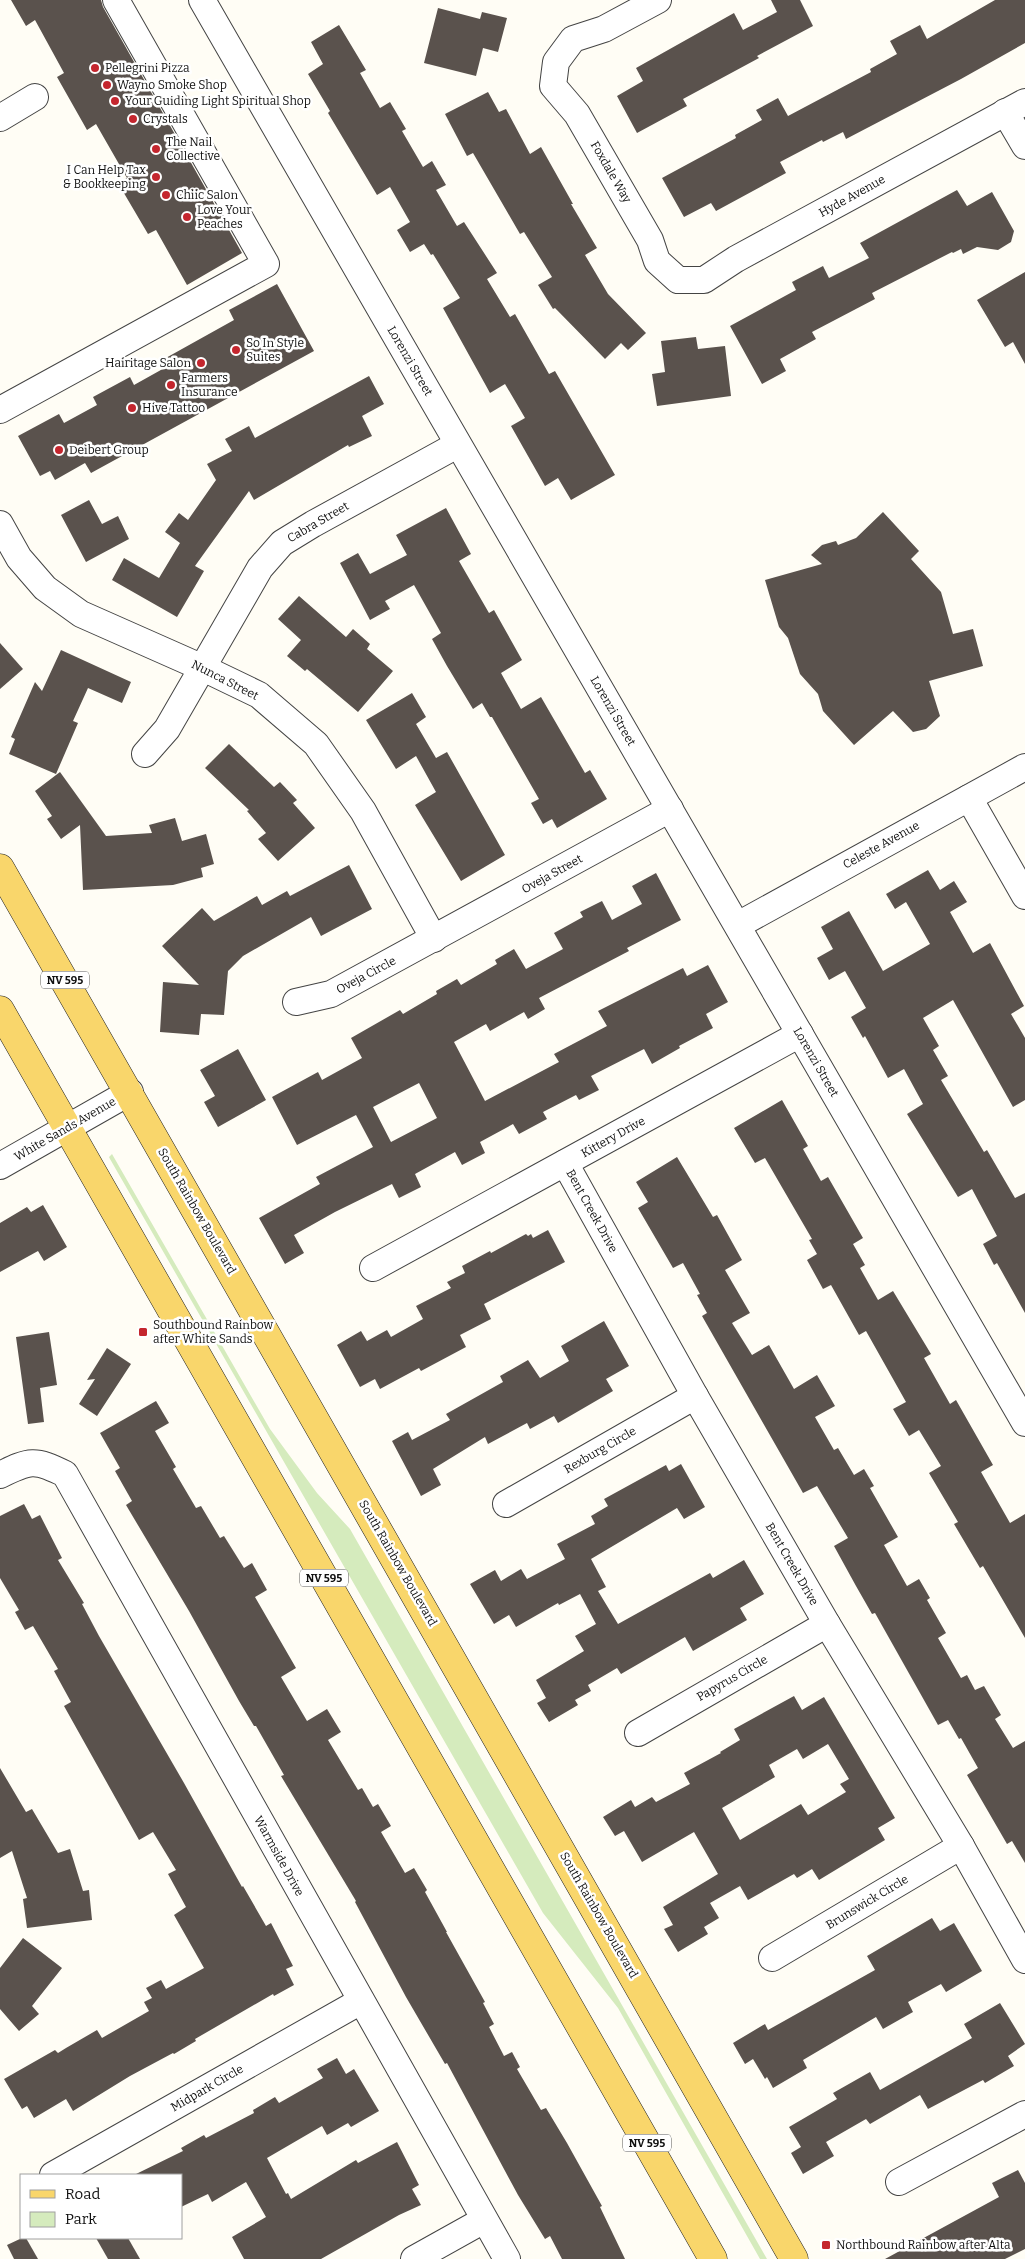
<svg xmlns="http://www.w3.org/2000/svg" width="1025" height="2259" font-family="Bitter,serif">
  <style>
    .green { fill: #d5ebbd }
    .building { fill: #5a524d; fill-rule: evenodd }
    .lines { fill: none; stroke-linecap: round; stroke-linejoin: round }
    .minor-casing { stroke: #444; stroke-width: 28 }
    .major-casing { stroke: #222; stroke-width: 29 }
    .minor { stroke: #fff; stroke-width: 26 }
    .major { stroke: #f9d66b; stroke-width: 28 }
    .poi-dot { fill: #c4262e; stroke: #fff; stroke-width: 2 }
    .labels { text-anchor: middle; dominant-baseline: central; stroke-width: 5; stroke-linejoin: round; paint-order: stroke }
    .shield { fill: #fff; stroke: #585858; stroke-width: 1 }
    .shield-label { font-size: 11px; font-weight: bold; fill: #111 }
    .poi-label { font-size: 12px; fill: #111; stroke: #fff; text-anchor: start }
    .street-label { font-size: 12px; fill: #111; stroke: #fff }
  </style>
  <rect width="100%" height="100%" fill="#fffdf5"/>
  <polygon class="green" points="112,1154 270,1429 317,1493 350,1529 767,2259 760,2259 618,2008 543,1913 110,1159 109,1157"/>
  <g class="building">
    <polygon points="11,0 101,0 103,7 242,253 187,285 156,230 148,234 118,183 127,178 96,124 87,130 57,77 64,73 35,20 26,26"/>
    <polygon points="771,0 800,0 813,26 757,56 759,58 683,99 687,106 637,133 617,96 643,81 636,68 734,13 743,30 777,12"/>
    <polygon points="995,0 1025,0 1025,43 961,79 846,139 843,132 823,142 822,140 780,162 786,173 716,211 711,203 684,217 662,178 736,138 735,135 762,120 756,110 778,98 788,116 871,72 870,69 897,54 890,41 920,25 927,39"/>
    <polygon points="438,8 480,19 482,12 507,18 498,52 483,48 476,76 424,63"/>
    <polygon points="339,25 366,70 360,73 380,108 390,102 406,129 402,131 423,167 432,161 446,185 436,190 457,226 464,222 497,273 487,279 510,317 515,314 549,374 555,371 615,475 571,500 558,478 545,486 511,426 525,418 505,384 490,393 443,308 460,298 433,254 431,255 424,244 410,252 397,230 410,222 390,187 377,195 328,113 330,111 308,74 323,64 311,42"/>
    <polygon points="488,92 499,112 506,109 530,154 541,147 573,204 571,204 597,248 585,255 608,294 646,333 628,350 621,343 605,359 555,308 553,309 538,285 552,277 524,232 520,234 473,153 467,156 445,114"/>
    <polygon points="957,190 967,206 992,192 1014,231 1011,242 998,250 977,247 963,254 961,249 953,253 952,252 872,293 875,299 812,332 816,339 780,359 786,371 762,384 730,326 796,290 792,282 823,266 829,278 869,258 860,243"/>
    <polygon points="1025,272 1025,364 1013,342 1005,347 977,300"/>
    <polygon points="277,284 314,351 91,473 85,463 55,480 50,471 40,476 18,436 59,414 64,423 97,405 93,397 130,377 134,385 168,366 164,359 234,320 229,310"/>
    <polygon points="696,337 698,349 725,346 731,396 657,406 652,374 665,372 661,341"/>
    <polygon points="369,376 384,404 362,416 372,436 349,447 348,445 254,500 249,491 195,566 204,571 177,617 112,580 124,558 159,578 180,543 165,532 179,513 188,520 216,480 207,464 232,451 225,439 249,426 255,438"/>
    <polygon points="89,500 102,524 118,516 129,539 86,562 61,515"/>
    <polygon points="446,508 471,554 459,561 489,613 494,610 522,660 501,673 521,709 541,697 585,773 590,770 607,799 557,828 552,819 543,824 531,803 539,799 492,717 490,717 482,703 473,709 447,666 432,639 441,633 414,585 385,601 390,609 370,620 340,563 358,553 370,574 407,555 396,535"/>
    <polygon points="883,512 919,551 911,559 941,592 953,634 973,629 983,666 929,681 940,716 926,729 913,732 893,711 854,745 823,711 818,694 800,674 788,638 779,627 765,580 822,564 811,555 822,545 836,541 838,545 856,538"/>
    <polygon points="299,596 346,637 353,629 370,644 367,649 393,671 358,712 307,669 305,671 287,656 301,640 278,619"/>
    <polygon points="0,643 23,669 0,689"/>
    <polygon points="61,650 131,682 122,703 88,688 73,721 78,723 56,774 9,754 15,739 11,737 35,682 42,691"/>
    <polygon points="412,693 426,717 416,724 436,758 447,752 505,855 461,881 415,805 436,792 416,756 396,769 366,720"/>
    <polygon points="229,744 274,787 280,782 297,800 293,803 315,828 278,861 258,839 266,833 247,811 249,810 205,768"/>
    <polygon points="60,772 106,836 152,833 149,825 175,818 182,841 206,834 214,864 201,868 203,877 173,885 83,890 80,825 61,839 47,819 52,816 35,791"/>
    <polygon points="349,865 372,909 321,936 311,917 243,956 228,971 224,1015 201,1014 199,1035 160,1032 163,982 199,985 162,946 202,908 214,921 257,896 262,905 287,891 290,896"/>
    <polygon points="928,870 940,890 954,881 967,902 950,912 973,953 990,943 1024,1006 1011,1014 1025,1038 1025,1100 1013,1107 953,1000 923,1018 939,1046 933,1050 948,1076 941,1080 984,1152 987,1150 1015,1198 1025,1193 1025,1313 997,1263 994,1265 983,1244 997,1236 972,1189 958,1197 907,1114 923,1104 904,1069 888,1078 865,1036 863,1038 851,1017 866,1008 845,971 829,980 817,958 833,949 821,927 849,911 883,971 930,944 906,902 895,909 886,894"/>
    <path d="M656,873L681,920L627,948L629,951L539,998L545,1009L528,1019L524,1012L490,1031L486,1024L454,1042L485,1101L559,1062L554,1054L607,1026L598,1011L683,968L687,976L708,965L728,1002L706,1014L713,1028L679,1046L680,1048L652,1064L644,1049L591,1076L599,1090L579,1100L576,1095L543,1112L547,1119L519,1134L513,1124L480,1142L485,1153L462,1165L455,1152L415,1174L421,1187L399,1198L392,1184L335,1212L294,1235L304,1253L285,1264L259,1218L320,1184L316,1177L373,1147L356,1115L297,1145L272,1097L318,1072L322,1080L362,1058L351,1038L400,1010L403,1014L437,994L436,991L457,979L461,985L497,964L495,960L514,949L526,969L563,949L554,933L583,917L580,912L602,901L612,920L642,904L632,886ZM419,1083L437,1118L391,1142L373,1107Z"/>
    <polygon points="238,1049 266,1100 218,1127 204,1102 215,1096 200,1070"/>
    <polygon points="782,1100 808,1146 803,1149 821,1181 828,1177 863,1238 853,1244 865,1265 860,1268 878,1300 893,1291 931,1354 924,1358 950,1404 956,1400 993,1465 981,1472 1010,1523 1025,1514 1025,1638 983,1566 980,1568 954,1524 958,1522 929,1473 941,1466 919,1430 909,1436 893,1409 906,1402 866,1331 859,1335 831,1285 823,1289 807,1260 817,1254 809,1240 812,1239 765,1158 755,1163 734,1128"/>
    <polygon points="677,1157 713,1217 717,1215 742,1260 725,1270 750,1313 732,1323 752,1355 769,1345 794,1389 817,1375 835,1406 815,1417 834,1450 838,1448 854,1475 864,1469 874,1486 870,1488 898,1537 884,1545 907,1586 919,1579 930,1598 927,1600 946,1633 938,1638 961,1678 967,1675 975,1690 984,1686 1001,1715 995,1719 1013,1748 1025,1741 1025,1863 1012,1841 1007,1844 967,1775 978,1768 961,1738 959,1739 948,1720 938,1725 875,1613 872,1614 856,1586 834,1546 848,1538 817,1486 803,1493 702,1316 707,1313 697,1295 700,1294 683,1263 673,1268 638,1208 648,1202 636,1182"/>
    <polygon points="43,1205 67,1247 44,1261 38,1251 0,1272 0,1223 27,1207 31,1212"/>
    <polygon points="548,1230 565,1262 484,1304 491,1319 460,1335 466,1347 421,1371 419,1368 380,1389 375,1379 360,1387 337,1345 361,1331 367,1341 387,1330 391,1337 423,1319 416,1306 451,1288 447,1282 465,1273 462,1266 490,1251 491,1253 526,1234 528,1236 531,1234 533,1238"/>
    <polygon points="604,1321 629,1366 606,1379 613,1391 558,1423 554,1416 530,1429 527,1423 488,1444 485,1437 433,1469 441,1485 421,1496 392,1441 408,1432 412,1440 450,1420 446,1414 503,1382 500,1376 528,1360 540,1378 569,1361 561,1346"/>
    <polygon points="49,1332 57,1385 40,1388 44,1422 28,1424 16,1337"/>
    <polygon points="107,1348 131,1364 97,1416 79,1404 95,1379 87,1380"/>
    <polygon points="156,1401 169,1423 155,1431 176,1467 173,1469 196,1508 201,1506 220,1538 224,1536 244,1568 252,1563 267,1590 255,1597 296,1668 281,1677 307,1721 327,1709 341,1732 328,1740 358,1790 362,1788 373,1807 378,1804 391,1826 381,1832 405,1873 414,1868 427,1890 425,1892 447,1932 446,1932 485,2002 483,2003 494,2024 489,2027 504,2056 512,2052 520,2067 517,2069 541,2110 546,2108 567,2143 602,2206 600,2207 625,2259 562,2259 550,2236 545,2239 518,2195 447,2063 445,2064 406,1997 355,1902 356,1901 281,1776 284,1775 256,1726 254,1726 239,1701 189,1611 126,1505 132,1501 115,1471 120,1468 100,1433"/>
    <polygon points="681,1464 705,1507 684,1519 677,1508 591,1559 606,1587 598,1591 618,1624 710,1573 713,1578 744,1560 764,1594 740,1608 747,1620 693,1651 685,1637 621,1674 617,1668 588,1685 591,1691 575,1700 578,1705 549,1722 537,1703 546,1698 536,1680 584,1651 575,1636 596,1624 580,1594 559,1605 558,1603 516,1627 509,1615 494,1624 470,1584 495,1570 501,1581 521,1569 527,1579 565,1559 557,1544 595,1524 591,1516 608,1506 604,1499 666,1465 669,1471"/>
    <polygon points="24,1504 32,1519 40,1515 62,1558 58,1560 84,1603 82,1604 99,1636 184,1783 242,1887 243,1886 266,1926 271,1923 293,1966 286,1969 294,1985 274,1996 273,1994 195,2039 196,2041 174,2054 173,2053 130,2076 73,2111 66,2099 34,2118 27,2106 22,2109 4,2079 55,2050 58,2053 66,2048 97,2030 102,2038 149,2011 144,2002 152,1998 146,1988 161,1980 166,1989 204,1968 174,1915 186,1907 168,1874 176,1870 153,1832 139,1840 64,1706 71,1702 54,1671 58,1669 33,1626 25,1630 15,1612 19,1610 0,1578 0,1516"/>
    <path d="M794,1696L802,1710L824,1697L895,1818L878,1828L885,1840L819,1880L812,1869L797,1878L794,1874L748,1900L740,1886L710,1903L719,1918L704,1927L708,1934L678,1952L664,1929L673,1925L663,1907L718,1874L694,1832L642,1862L624,1831L615,1836L603,1817L631,1800L635,1807L652,1797L656,1802L690,1784L684,1773L721,1753L720,1752L740,1740L734,1729ZM828,1744L849,1779L840,1784L846,1792L808,1815L801,1804L740,1840L722,1808L775,1777L769,1765L797,1749L803,1759Z"/>
    <polygon points="0,1768 26,1812 32,1809 58,1853 70,1849 83,1891 89,1890 92,1920 27,1928 23,1899 27,1898 12,1851 0,1858"/>
    <polygon points="932,1918 940,1931 954,1923 982,1971 946,1992 941,1984 908,2002 913,2012 883,2029 876,2017 803,2060 807,2068 773,2088 767,2077 765,2079 753,2059 745,2064 733,2043 765,2024 768,2030 875,1970 867,1956"/>
    <polygon points="23,1938 62,1968 32,2006 39,2014 19,2031 0,2009 0,1968"/>
    <polygon points="1000,2003 1025,2044 1008,2056 1014,2066 985,2083 983,2080 928,2109 920,2095 870,2124 866,2119 826,2142 834,2156 803,2174 791,2153 801,2147 789,2127 837,2099 833,2093 870,2072 880,2090 972,2038 964,2024"/>
    <polygon points="337,2058 346,2074 354,2069 379,2111 351,2127 348,2123 327,2135 322,2126 267,2158 286,2194 288,2193 291,2199 356,2160 358,2163 397,2142 419,2185 412,2189 421,2205 399,2215 321,2259 244,2259 232,2237 266,2217 246,2182 212,2202 208,2194 181,2207 181,2175 134,2175 183,2151 181,2148 204,2135 206,2138 254,2113 253,2110 275,2097 279,2103 323,2078 317,2069"/>
    <polygon points="1018,2170 1025,2183 1025,2249 1005,2259 885,2259 999,2197 992,2183"/>
    <polygon points="22,2238 26,2238 38,2259 14,2259 7,2245"/>
    <polygon points="96,2238 128,2238 140,2259 108,2259"/>
  </g>
  <g class="lines">
    <g class="minor-casing">
      <g id="minor">
        <path d="M202,0C475,475 751,948 1025,1423"/>
        <polyline points="658,0 604,29 573,39 556,62 553,86 577,114 650,240 657,261 678,280 704,280 736,259 1025,102"/>
        <polyline points="1005,112 1025,146"/>
        <polyline points="0,118 35,97"/>
        <polyline points="0,410 266,264 116,0"/>
        <polyline points="0,524 19,558 45,588 81,614 203,668 259,695 316,744 363,811 434,939"/>
        <polyline points="145,754 167,729 260,568 282,543 313,524 457,445"/>
        <polyline points="969,798 1025,896"/>
        <polyline points="738,925 1025,767"/>
        <polyline points="296,1002 331,994 670,809"/>
        <polyline points="565,1163 695,1396 827,1624 961,1846 1025,1960"/>
        <polyline points="0,1166 130,1092"/>
        <polyline points="373,1268 800,1034"/>
        <path d="M0,1475C30,1460 35,1459 65,1474L507,2259"/>
        <polyline points="506,1504 695,1396"/>
        <polyline points="638,1733 827,1624"/>
        <polyline points="772,1958 961,1846"/>
        <polyline points="53,2175 361,2001"/>
        <polyline points="899,2182 1025,2114"/>
        <polyline points="414,2259 484,2220"/>
      </g>
    </g>
    <g class="major-casing">
      <g id="major">
        <polyline points="0,868 794,2259"/>
        <polyline points="0,1010 713,2259"/>
      </g>
    </g>
    <use href="#minor" class="minor"/>
    <use href="#major" class="major"/>
  </g>
  <g class="poi-dot">
    <circle cx="95" cy="68" r="5"/>
    <circle cx="107" cy="85" r="5"/>
    <circle cx="115" cy="101" r="5"/>
    <circle cx="133" cy="119" r="5"/>
    <circle cx="156" cy="149" r="5"/>
    <circle cx="156" cy="177" r="5"/>
    <circle cx="166" cy="195" r="5"/>
    <circle cx="187" cy="217" r="5"/>
    <circle cx="236" cy="350" r="5"/>
    <circle cx="201" cy="363" r="5"/>
    <circle cx="171" cy="385" r="5"/>
    <circle cx="132" cy="408" r="5"/>
    <circle cx="59" cy="450" r="5"/>
    <rect x="138" y="1327" width="10" height="10" rx="2.5"/>
    <rect x="821" y="2240" width="10" height="10" rx="2.5"/>
  </g>
  <g class="labels">
    <g class="shield">
      <rect x="41" y="971.5" width="48" height="17" rx="4"/>
      <rect x="300" y="1569.5" width="48" height="17" rx="4"/>
      <rect x="623" y="2134.5" width="48" height="17" rx="4"/>
    </g>
    <g class="shield-label">
      <text x="65" y="980">NV 595</text>
      <text x="324" y="1578">NV 595</text>
      <text x="647" y="2143">NV 595</text>
    </g>
    <g class="poi-label">
      <text x="105" y="68">Pellegrini Pizza</text>
      <text x="117" y="85">Wayno Smoke Shop</text>
      <text x="125" y="101">Your Guiding Light Spiritual Shop</text>
      <text x="143" y="119">Crystals</text>
      <text x="166" y="142">The Nail<tspan x="166" dy="14">Collective</tspan></text>
      <text x="146" y="170" text-anchor="end">I Can Help Tax<tspan x="146" dy="14">&amp; Bookkeeping</tspan></text>
      <text x="176" y="195">Chiic Salon</text>
      <text x="197" y="210">Love Your<tspan x="197" dy="14">Peaches</tspan></text>
      <text x="246" y="343">So In Style<tspan x="246" dy="14">Suites</tspan></text>
      <text x="191" y="363" text-anchor="end">Hairitage Salon</text>
      <text x="181" y="378">Farmers<tspan x="181" dy="14">Insurance</tspan></text>
      <text x="142" y="408">Hive Tattoo</text>
      <text x="69" y="450">Deibert Group</text>
      <text x="153" y="1325">Southbound Rainbow<tspan x="153" dy="14">after White Sands</tspan></text>
      <text x="836" y="2245">Northbound Rainbow after Alta</text>
    </g>
    <g class="street-label">
      <text transform="translate(611 172) rotate(60)">Foxdale Way</text>
      <text transform="translate(852 196) rotate(-29)">Hyde Avenue</text>
      <text transform="translate(410 361) rotate(60)">Lorenzi Street</text>
      <text transform="translate(318 522) rotate(-30)">Cabra Street</text>
      <text transform="translate(225 680) rotate(27)">Nunca Street</text>
      <text transform="translate(613 711) rotate(60)">Lorenzi Street</text>
      <text transform="translate(881 845) rotate(-29)">Celeste Avenue</text>
      <text transform="translate(552 874) rotate(-29)">Oveja Street</text>
      <text transform="translate(366 975) rotate(-28)">Oveja Circle</text>
      <text transform="translate(816 1062) rotate(60)">Lorenzi Street</text>
      <text transform="translate(65 1129) rotate(-30)">White Sands Avenue</text>
      <text transform="translate(613 1137) rotate(-29)">Kittery Drive</text>
      <text transform="translate(197 1211) rotate(60)">South Rainbow Boulevard</text>
      <text transform="translate(592 1211) rotate(61)">Bent Creek Drive</text>
      <text transform="translate(600 1450) rotate(-30)">Rexburg Circle</text>
      <text transform="translate(398 1563) rotate(60)">South Rainbow Boulevard</text>
      <text transform="translate(792 1564) rotate(60)">Bent Creek Drive</text>
      <text transform="translate(732 1678) rotate(-30)">Papyrus Circle</text>
      <text transform="translate(279 1856) rotate(61)">Warmside Drive</text>
      <text transform="translate(867 1902) rotate(-31)">Brunswick Circle</text>
      <text transform="translate(599 1915) rotate(60)">South Rainbow Boulevard</text>
      <text transform="translate(207 2088) rotate(-30)">Midpark Circle</text>
    </g>
  </g>
  <rect x="20" y="2174" width="162" height="65" fill="#ffffff" stroke="#a0a0a0"/>
  <rect x="30" y="2190" width="25" height="8" fill="#f9d66b" stroke="#a0a0a0"/>
  <text x="65" y="2199" font-size="15" fill="#111111">Road</text>
  <rect x="30" y="2212" width="25" height="15" fill="#d5ebbd" stroke="#a0a0a0"/>
  <text x="65" y="2224" font-size="15" fill="#111111">Park</text>
</svg>
